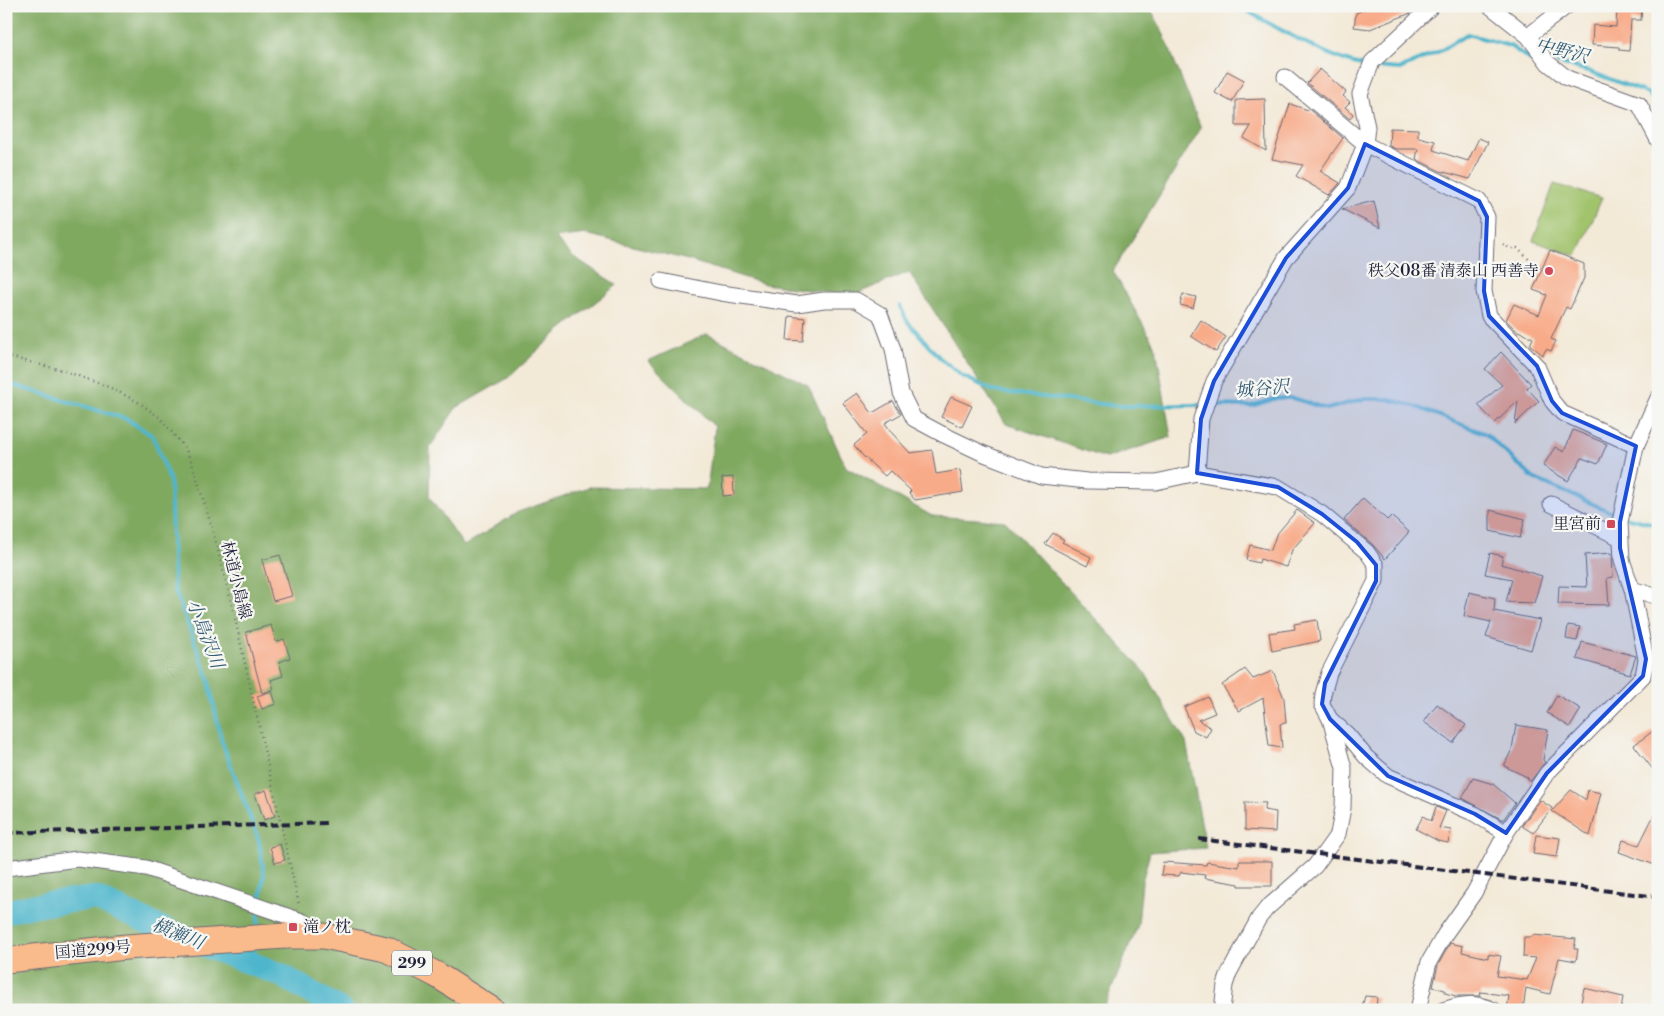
<svg xmlns="http://www.w3.org/2000/svg" width="1664" height="1016" font-family="'Libre Bodoni','Noto Serif JP',serif">
  <style>
    .green { fill: #a1c36c; stroke: #627254 }
    .forest { fill: #80a960; stroke: #51664e }
    .lines { fill: none; stroke-linecap: round; stroke-linejoin: round }
    .stream { stroke: #4eb6cc; stroke-width: 4 }
    .river { stroke: #4eb6cc; stroke-width: 24 }
    .building { fill: #f8ab89 }
    .minor-casing { stroke: #6b6872; stroke-width: 17 }
    .trunk-casing { stroke: #6b6872; stroke-width: 27 }
    .path { stroke: #6b6872; stroke-width: 2.5; stroke-dasharray: 1 4; stroke-linecap: butt }
    .minor { stroke: #fff; stroke-width: 15 }
    .trunk { stroke: #fabb8c; stroke-width: 25 }
    .rail { stroke: #22223b; stroke-width: 4; stroke-dasharray: 8 4; stroke-linecap: butt }
    .marked { fill: #1d4ed8; fill-opacity: 0.2; stroke: #1d4ed8; stroke-width: 4; stroke-linejoin: round }
    .poi-dot { fill: #d1495b; stroke: #f6f6f2; stroke-width: 2 }
    .labels { text-anchor: middle; dominant-baseline: central; stroke-width: 4.5; stroke-linejoin: round; paint-order: stroke }
    .shield { fill: #f6f6f2; stroke: #626272; stroke-width: 1 }
    .shield-label { font-size: 15px; font-weight: bold; fill: #22223b }
    .poi-label { font-size: 16px; fill: #22223b; stroke: #f6f6f2; text-anchor: end }
    .street-label { font-size: 16px; fill: #22223b; stroke: #f6f6f2 }
    .water-label { font-size: 18px; font-style: italic; fill: #345d75; stroke: #f6f6f2 }
  </style>
  <rect width="100%" height="100%" fill="#f6f6f2"/>
  <filter id="ink" filterUnits="userSpaceOnUse"><feTurbulence type="fractalNoise" baseFrequency=".02" numOctaves="2"/><feDisplacementMap in="SourceGraphic" scale="10" xChannelSelector="R" yChannelSelector="G"/><feConvolveMatrix kernelMatrix="1 2 1 2 8 2 1 2 1" color-interpolation-filters="sRGB"/></filter>
  <filter id="wash" filterUnits="userSpaceOnUse"><feTurbulence type="fractalNoise" baseFrequency=".0096" numOctaves="4" result="noise"/><feDisplacementMap in="SourceGraphic" scale="20" xChannelSelector="R" yChannelSelector="G"/><feGaussianBlur stdDeviation="1.12" result="paint"/><feColorMatrix in="noise" values="0 0 0 0 0 0 0 0 0 0 0 0 0 0 0 0 0 1.4 0 .05"/><feComposite in="paint" operator="in"/></filter>
  <g filter="url(#wash)">
    <rect width="100%" height="100%" fill="#f3e9d7"/>
    <polygon class="green" points="1554,184 1602,198 1577,256 1533,241"/>
    <polygon class="forest" points="6,6 1149,6 1162,30 1201,128 1113,271 1156,348 1171,437 1106,458 1006,424 909,272 851,296 765,284 688,260 586,234 555,238 574,257 617,285 559,331 508,378 456,408 430,447 429,497 464,546 518,512 589,487 707,489 715,427 648,361 707,334 808,385 846,467 932,516 1005,521 1144,671 1186,742 1206,848 1150,852 1142,882 1138,925 1103,1010 6,1010"/>
    <g class="lines">
      <g class="stream">
        <path d="M1239,6C1268,23 1336,63 1367,66"/>
        <polyline points="1557,62 1588,71 1647,93 1658,105"/>
        <polyline points="1374,67 1400,69 1442,50 1467,34 1510,46 1531,60 1540,61"/>
        <polyline points="900,306 907,321 940,358 962,376 994,391 1118,406 1201,405"/>
        <polyline points="6,383 127,419 153,436 170,481 174,588 208,677 221,739 259,841 264,874 260,903"/>
        <polyline points="1210,405 1251,406 1277,398 1293,398 1327,409 1363,399 1387,399 1414,406 1486,434 1533,478 1618,515"/>
        <polyline points="1625,517 1658,525"/>
        <polyline points="257,930 259,910"/>
        <polyline points="253,963 255,947"/>
      </g>
      <polyline class="river" points="6,912 29,906 95,898 165,930 281,975 341,1010"/>
    </g>
    <g id="blocks">
      <g class="building">
        <polygon points="1373,6 1418,6 1411,13 1370,29 1354,27 1356,13"/>
        <polygon points="1617,6 1642,6 1641,20 1631,20 1629,51 1619,50 1619,47 1592,45 1593,25 1616,27"/>
        <polygon points="1320,69 1346,92 1343,96 1350,102 1345,107 1353,114 1350,119 1307,83"/>
        <polygon points="1227,71 1244,80 1232,102 1215,93"/>
        <polygon points="1265,99 1266,151 1244,138 1251,126 1236,126 1236,100"/>
        <polygon points="1290,104 1311,111 1343,138 1320,171 1340,183 1329,195 1296,176 1303,165 1272,159"/>
        <polygon points="1390,128 1418,129 1418,137 1435,141 1433,150 1468,161 1479,138 1488,142 1470,179 1440,171 1416,159 1418,149 1396,149 1389,146"/>
        <polygon points="1374,201 1380,228 1342,209"/>
        <polygon points="1550,250 1584,264 1584,278 1570,309 1566,307 1551,339 1556,341 1551,351 1546,349 1543,355 1530,345 1533,338 1516,330 1506,320 1514,304 1539,315 1547,295 1533,290"/>
        <polygon points="1183,294 1196,297 1193,308 1180,305"/>
        <polygon points="789,316 805,318 803,341 787,340"/>
        <polygon points="1201,320 1226,337 1216,352 1191,336"/>
        <polygon points="1501,352 1531,384 1527,388 1539,401 1515,424 1518,401 1495,423 1478,405 1502,385 1485,369"/>
        <polygon points="857,393 872,413 893,401 901,414 885,423 892,433 910,453 932,450 936,474 960,470 963,492 915,500 909,493 911,491 890,471 885,476 863,456 854,445 867,434 843,403"/>
        <polygon points="951,397 972,406 962,427 941,417"/>
        <polygon points="1573,430 1607,444 1598,464 1582,458 1568,481 1543,466 1555,447 1564,452"/>
        <polygon points="733,477 734,495 723,496 722,478"/>
        <polygon points="1363,498 1387,520 1391,516 1409,532 1385,559 1373,545 1344,520"/>
        <polygon points="1297,510 1315,523 1292,550 1286,567 1260,559 1259,563 1246,560 1250,545 1271,550 1276,535"/>
        <polygon points="1490,510 1525,519 1520,538 1490,531"/>
        <polygon points="1053,533 1064,540 1062,542 1091,557 1087,566 1045,544"/>
        <polygon points="1490,553 1503,556 1501,564 1542,576 1534,603 1506,602 1512,579 1485,574"/>
        <polygon points="1612,553 1613,577 1607,578 1609,605 1558,604 1559,586 1587,587 1585,555"/>
        <polygon points="280,555 292,596 273,601 262,560"/>
        <polygon points="1469,592 1495,598 1494,611 1540,620 1531,650 1486,637 1491,622 1464,616"/>
        <polygon points="1317,620 1320,641 1272,651 1269,633 1295,629 1294,624"/>
        <polygon points="271,625 276,642 284,639 290,658 279,662 283,676 271,680 274,689 262,693 246,632"/>
        <polygon points="1568,625 1580,627 1577,641 1566,639"/>
        <polygon points="1582,642 1636,656 1630,674 1577,659"/>
        <polygon points="1245,669 1253,679 1273,671 1284,698 1286,723 1280,724 1282,748 1269,746 1263,698 1239,711 1222,685"/>
        <polygon points="272,691 276,704 262,709 257,696"/>
        <polygon points="1557,695 1581,709 1570,727 1547,713"/>
        <polygon points="1208,697 1215,713 1198,720 1211,728 1206,737 1194,731 1184,707"/>
        <polygon points="1437,704 1466,725 1453,743 1424,722"/>
        <polygon points="1516,725 1548,730 1543,760 1545,762 1530,782 1527,777 1504,766 1512,749"/>
        <polygon points="1653,731 1658,737 1658,776 1634,745"/>
        <polygon points="1473,778 1493,784 1515,803 1503,820 1462,798"/>
        <polygon points="266,790 275,816 264,820 255,794"/>
        <polygon points="1571,790 1586,800 1588,790 1601,793 1590,836 1552,811"/>
        <polygon points="1540,800 1552,808 1533,833 1522,826"/>
        <polygon points="1245,802 1266,803 1264,810 1276,812 1275,832 1245,830"/>
        <polygon points="1436,807 1446,811 1439,828 1451,830 1448,843 1438,841 1416,829 1423,816 1431,821"/>
        <polygon points="1658,807 1658,866 1619,852 1623,840 1639,845"/>
        <polygon points="1536,835 1560,838 1557,857 1533,854"/>
        <polygon points="280,844 285,860 275,863 270,847"/>
        <polygon points="1239,861 1272,861 1272,886 1239,886 1239,884 1204,878 1205,875 1181,872 1179,876 1161,875 1163,862 1206,865 1207,862 1239,867"/>
        <polygon points="1533,935 1576,939 1574,949 1578,949 1576,961 1559,958 1550,994 1526,988 1523,1010 1507,1009 1509,996 1481,992 1480,996 1456,996 1445,993 1445,990 1433,987 1438,965 1450,943 1463,946 1462,952 1488,958 1488,954 1501,956 1497,976 1527,980 1536,958 1523,957 1524,937 1532,937"/>
        <polygon points="1584,988 1623,997 1621,1010 1580,1008"/>
        <polygon points="1365,996 1377,997 1376,1010 1361,1010"/>
      </g>
    </g>
  </g>
  <g filter="url(#ink)">
    <use href="#blocks" fill-opacity="0" stroke="#6b6872" stroke-width="1"/>
    <g class="lines">
      <g class="minor-casing">
        <g id="minor">
          <polyline points="1490,6 1528,36 1548,63 1567,78 1639,104 1658,140"/>
          <polyline points="1528,36 1567,6"/>
          <polyline points="1285,77 1365,144 1479,201 1487,217 1484,291 1489,316 1537,366 1552,401 1562,413 1636,446"/>
          <polyline points="661,281 721,293 797,304 824,300 856,300 880,314 893,349 901,393 914,419 942,434 982,453 1041,476 1087,481 1156,482 1197,473 1278,487 1322,514 1367,552 1376,565 1376,581 1329,673 1323,694 1322,704 1330,719 1344,768 1343,808 1338,834 1315,866 1267,908 1259,918 1229,973 1225,985 1222,1010"/>
          <polyline points="1197,473 1201,419 1214,381 1286,258 1348,188 1365,144 1367,127 1360,94 1372,62 1432,6"/>
          <polyline points="1551,504 1620,538"/>
          <polyline points="1632,589 1658,597"/>
          <polyline points="1330,719 1347,734 1366,757 1388,776 1475,814 1506,833"/>
          <polyline points="6,868 78,859 146,868 302,921 321,934"/>
          <polyline points="1418,1010 1429,962 1445,934 1474,893 1506,833 1547,773 1643,676 1646,659 1632,589 1622,560 1620,522 1636,446 1658,398"/>
          <path d="M1443,1010C1463,1003 1475,1002 1494,1010"/>
        </g>
      </g>
      <g class="trunk-casing">
        <polyline id="trunk" points="6,960 126,947 285,936 324,936 386,949 437,975 492,1010"/>
      </g>
      <g class="path">
        <polyline points="1503,244 1509,248 1517,248 1535,265 1542,269"/>
        <polyline points="6,356 65,371 111,388 140,403 160,418 185,448 192,463 212,528 232,605 299,905"/>
      </g>
      <use href="#minor" class="minor"/>
      <use href="#trunk" class="trunk"/>
      <g class="rail">
        <polyline points="6,833 326,823"/>
        <polyline points="1199,839 1658,897"/>
      </g>
    </g>
  </g>
  <path class="marked" d="M1365,144L1479,201L1487,217L1484,291L1489,316L1537,366L1552,401L1562,413L1636,446L1620,522V548L1646,659L1643,676L1547,773L1506,833L1475,814L1388,776L1330,719L1322,704L1325,683L1376,581V565L1357,542L1322,514L1278,487L1197,473L1201,419L1214,381L1286,258L1348,188Z"/>
  <g class="poi-dot">
    <circle cx="1549" cy="271" r="5"/>
    <rect x="1606" y="519" width="10" height="10" rx="2.5"/>
    <rect x="288" y="922" width="10" height="10" rx="2.5"/>
  </g>
  <g class="labels">
    <rect class="shield" x="392" y="950.5" width="40" height="25" rx="4"/>
    <g class="shield-label">
      <text x="412" y="963">299</text>
    </g>
    <g class="poi-label">
      <text x="1539" y="271">秩父08番 清泰山 西善寺</text>
      <text x="1601" y="524">里宮前</text>
      <text x="303" y="927" text-anchor="start">滝ノ枕</text>
    </g>
    <g class="street-label">
      <text transform="translate(236 580) rotate(76)">林道小島線</text>
      <text transform="translate(93 950) rotate(-5)">国道299号</text>
    </g>
    <g class="water-label">
      <text transform="translate(1562 51) rotate(14)">中野沢</text>
      <text transform="translate(1262 389) rotate(-5)">城谷沢</text>
      <text transform="translate(205 634) rotate(69)">小島沢川</text>
      <text transform="translate(178 934) rotate(22)">横瀬川</text>
    </g>
  </g>
  <rect width="1664" height="1016" fill="none" stroke="#f6f6f2" stroke-width="25"/>
</svg>
